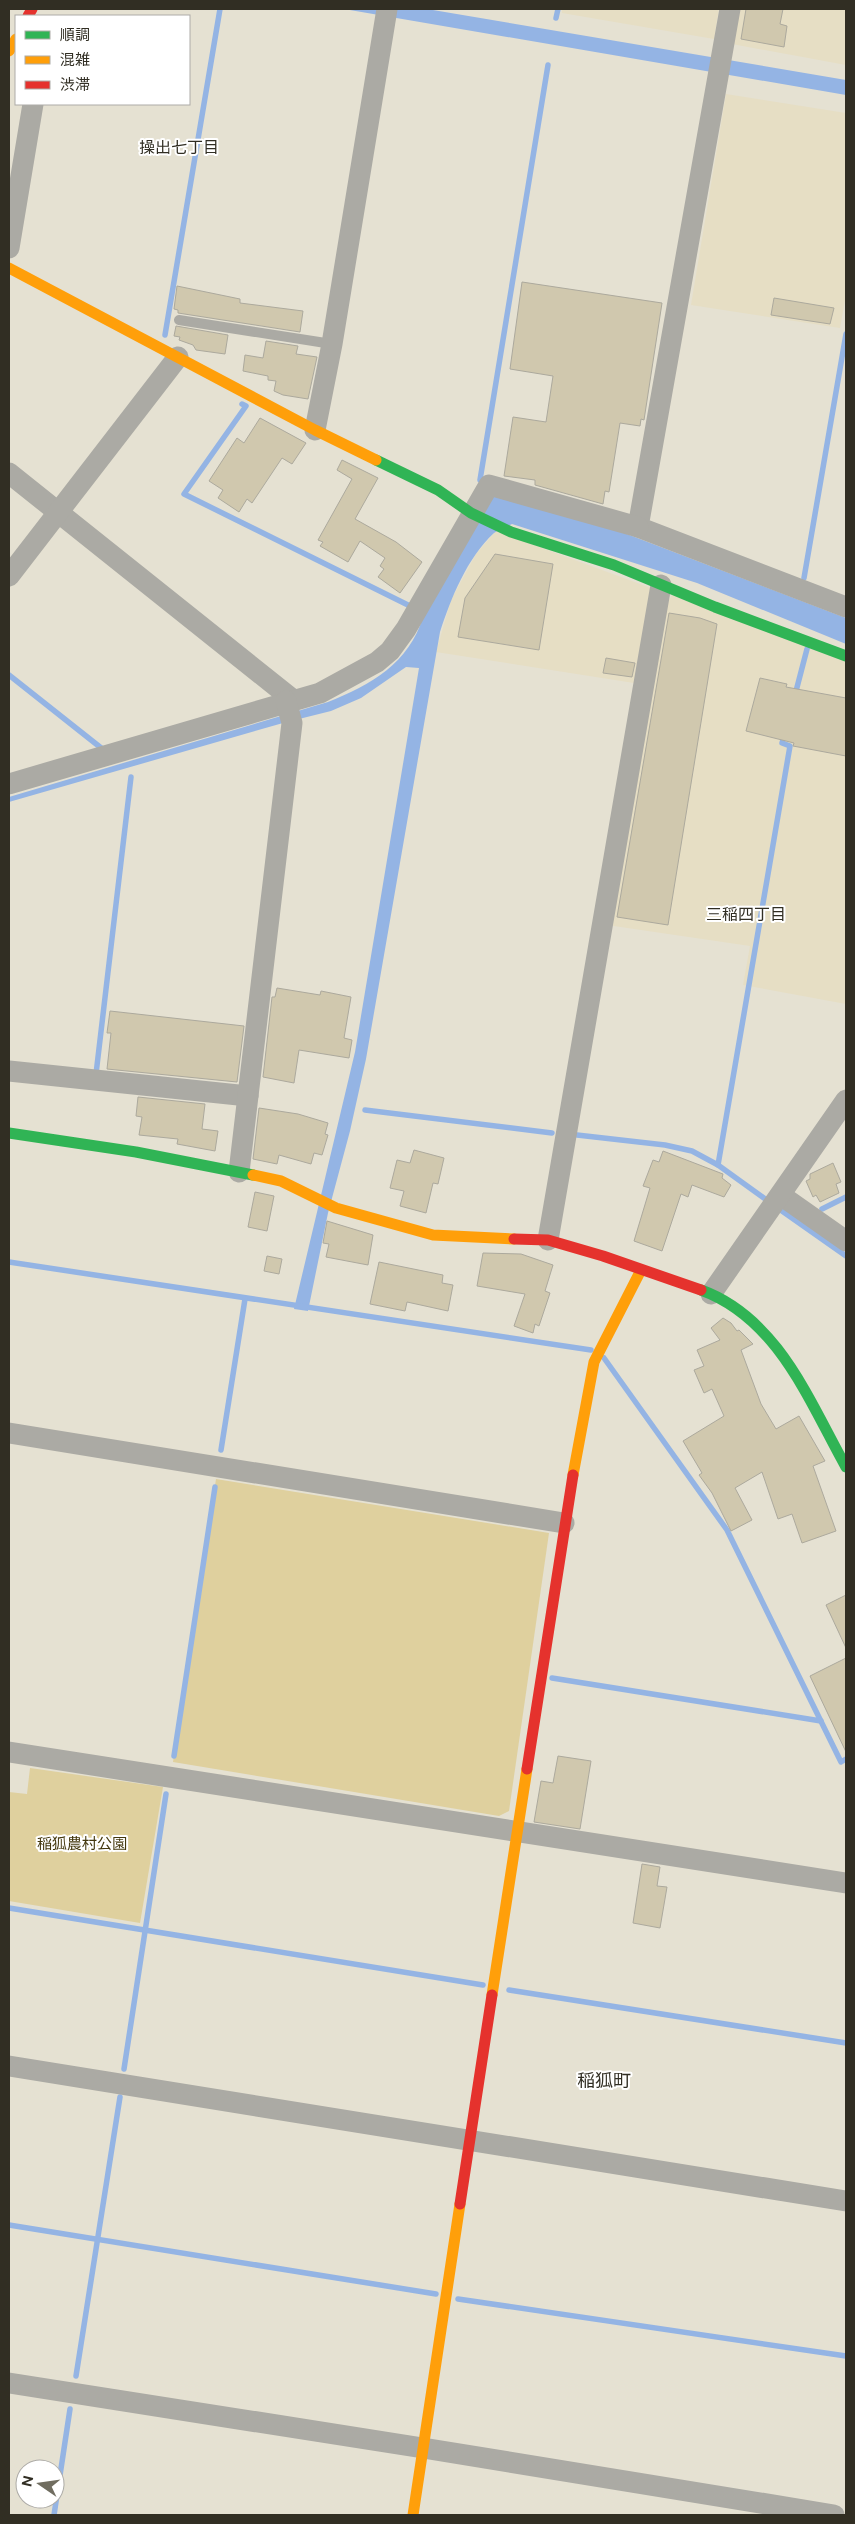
<svg xmlns="http://www.w3.org/2000/svg" width="855" height="2524" font-family="Figtree,'Noto Sans JP',sans-serif">
  <style>
    .built { fill: #e6dec4 }
    .green { fill: #dfd09e }
    .water { fill: #94b4e4 }
    .lines { fill: none; stroke-linecap: round; stroke-linejoin: round }
    .stream { stroke: #94b4e4; stroke-width: 5.5 }
    .building { fill: #d0c8ae; stroke: #aca99d }
    .lane { stroke: #abaaa4; stroke-width: 10 }
    .street { stroke: #abaaa4; stroke-width: 21 }
    .fast { stroke: #30b455; stroke-width: 11 }
    .slow { stroke: #ff9f0a; stroke-width: 11 }
    .jam { stroke: #e5322d; stroke-width: 11 }
    .labels { text-anchor: middle; dominant-baseline: central; stroke-width: 4; stroke-linejoin: round; paint-order: stroke }
    .park-label { font-size: 15px; fill: #43370d; stroke: #fff }
    .neighbourhood-label { font-size: 16px; fill: #312e23; stroke: #fff }
    .quarter-label { font-size: 18px; fill: #312e23; stroke: #fff }
  </style>
  <rect width="100%" height="100%" fill="#e5e1d2"/>
  <g class="built">
    <polygon points="562,9 719,9 714,39 562,13"/>
    <polygon points="738,9 846,9 846,65 732,44"/>
    <polygon points="726,94 846,113 846,295 840,328 691,305"/>
    <polygon points="496,531 651,588 634,683 436,652 451,600 476,554"/>
    <polygon points="672,595 846,662 846,1004 743,985 750,946 607,925 666,605"/>
  </g>
  <g class="green">
    <polygon points="216,1479 549,1533 509,1811 499,1816 173,1762"/>
    <polygon points="30,1768 163,1787 140,1923 9,1901 9,1792 27,1794"/>
  </g>
  <g class="water">
    <polygon points="344,9 427,9 846,80 846,95"/>
    <path d="M491,493L619,531L846,618V644L697,583L512,524C506,527 499,529 494,533C467,558 451,598 440,632L366,1059L350,1131L328,1213L308,1311L294,1309L355,1052L419,668L406,667L361,698L331,711L283,723L9,802V797L328,702C371,685 409,663 423,617Z"/>
  </g>
  <g class="lines">
    <g class="stream">
      <polyline points="556,18 558,9"/>
      <polyline points="165,335 220,9"/>
      <polyline points="242,404 246,406 184,494 412,607"/>
      <polyline points="480,480 548,65"/>
      <polyline points="804,578 846,334"/>
      <polyline points="9,675 105,751"/>
      <polyline points="795,695 807,649"/>
      <polyline points="96,1074 131,777"/>
      <polyline points="365,1110 552,1133"/>
      <polyline points="577,1135 665,1145 692,1151 718,1165 768,1201"/>
      <polyline points="718,1165 790,746 782,743 785,733"/>
      <polyline points="822,1209 846,1197"/>
      <polyline points="782,1211 846,1256"/>
      <polyline points="9,1262 591,1350"/>
      <polyline points="604,1358 727,1530 841,1762 846,1759"/>
      <polyline points="221,1450 245,1299"/>
      <polyline points="552,1678 821,1721"/>
      <polyline points="174,1756 215,1487"/>
      <polyline points="9,1908 483,1985"/>
      <polyline points="509,1990 846,2043"/>
      <polyline points="124,2069 166,1794"/>
      <polyline points="9,2225 436,2294"/>
      <polyline points="458,2299 846,2356"/>
      <polyline points="76,2376 120,2097"/>
      <polyline points="54,2515 70,2409"/>
    </g>
  </g>
  <g class="building">
    <polygon points="746,9 783,9 780,24 787,26 784,47 741,39"/>
    <polygon points="522,282 662,303 644,420 641,419 640,426 620,423 609,492 605,491 603,504 535,485 535,480 504,476 513,417 546,422 553,376 510,369"/>
    <polygon points="177,286 240,299 240,303 303,311 300,332 178,313 178,310 174,309"/>
    <polygon points="774,298 834,308 830,324 771,315"/>
    <polygon points="176,326 228,335 225,354 196,350 193,345 179,340 180,337 174,336"/>
    <polygon points="266,341 298,346 296,354 317,357 308,399 283,395 274,391 276,381 268,380 268,376 243,371 245,355 263,358"/>
    <polygon points="260,418 306,443 292,464 282,458 252,503 247,499 239,512 218,498 223,490 209,481 237,438 244,443"/>
    <polygon points="342,460 378,478 355,519 396,542 422,562 400,593 378,577 384,569 380,566 385,558 360,541 348,562 320,546 323,542 318,540 352,479 337,470"/>
    <polygon points="495,554 553,564 539,650 458,637 465,598"/>
    <polygon points="669,613 700,618 717,624 668,925 617,917"/>
    <polygon points="606,658 635,663 632,677 603,673"/>
    <polygon points="760,678 787,684 786,687 846,698 846,756 793,746 794,743 746,731"/>
    <polygon points="277,988 320,995 321,991 351,997 344,1038 352,1040 349,1058 299,1050 294,1083 263,1077 272,997 275,997"/>
    <polygon points="110,1011 244,1026 237,1082 107,1069 111,1033 107,1033"/>
    <polygon points="138,1097 205,1104 202,1129 218,1131 215,1151 177,1144 178,1139 139,1135 142,1117 136,1116"/>
    <polygon points="259,1108 298,1114 328,1123 325,1134 328,1135 322,1155 314,1153 311,1164 279,1155 277,1164 253,1159"/>
    <polygon points="414,1150 444,1158 438,1184 433,1183 426,1213 400,1206 404,1191 390,1188 397,1160 410,1163"/>
    <polygon points="663,1151 723,1174 722,1178 731,1185 724,1197 692,1185 688,1197 681,1194 662,1251 634,1241 650,1188 643,1186 653,1160 659,1162"/>
    <polygon points="833,1163 841,1182 836,1184 839,1193 820,1202 816,1195 813,1197 806,1181 810,1179 810,1174"/>
    <polygon points="255,1192 274,1196 267,1231 248,1227"/>
    <polygon points="327,1221 373,1235 368,1265 326,1257 329,1244 323,1243"/>
    <polygon points="483,1253 521,1254 553,1265 545,1291 550,1293 539,1326 535,1324 533,1333 514,1326 525,1294 477,1286"/>
    <polygon points="267,1256 282,1259 279,1274 264,1271"/>
    <polygon points="379,1262 443,1275 442,1283 453,1285 448,1311 407,1302 405,1311 370,1304"/>
    <polygon points="723,1318 731,1323 737,1331 739,1330 753,1344 741,1350 761,1404 776,1429 799,1416 825,1461 813,1466 836,1531 802,1543 792,1514 778,1519 762,1472 735,1488 752,1520 731,1531 712,1493 699,1475 702,1473 683,1441 724,1416 712,1389 704,1393 694,1370 704,1366 697,1350 720,1340 711,1328"/>
    <polygon points="846,1595 846,1648 826,1605"/>
    <polygon points="846,1658 846,1752 810,1676"/>
    <polygon points="558,1756 591,1761 580,1829 534,1822 541,1781 553,1783"/>
    <polygon points="642,1864 660,1867 657,1886 667,1887 660,1928 633,1923"/>
  </g>
  <g class="lines">
    <polyline class="lane" points="179,320 332,344"/>
    <g class="street">
      <polyline points="730,9 638,527 846,607"/>
      <polyline points="9,248 33,104"/>
      <polyline points="315,430 332,344 387,9"/>
      <polyline points="9,473 292,699"/>
      <polyline points="9,576 178,357"/>
      <polyline points="9,784 320,693 377,662 390,651 406,629 489,485 638,527"/>
      <polyline points="9,1071 248,1096"/>
      <polyline points="239,1172 292,723 286,701"/>
      <polyline points="782,1196 846,1241"/>
      <polyline points="548,1240 661,585"/>
      <polyline points="711,1294 846,1100"/>
      <polyline points="9,1433 564,1523"/>
      <polyline points="9,1752 846,1883"/>
      <polyline points="9,2066 846,2201"/>
      <polyline points="9,2383 423,2448 834,2515"/>
    </g>
    <g class="fast">
      <polyline points="376,460 438,490 471,513 511,532 614,565 715,607 846,656"/>
      <polyline points="9,1133 136,1152 253,1175"/>
      <path d="M701,1290C778,1318 809,1401 846,1467"/>
    </g>
    <g class="slow">
      <polyline points="9,51 16,39"/>
      <polyline points="9,268 315,430 376,460"/>
      <polyline points="253,1175 281,1181 336,1208 433,1235 514,1239"/>
      <polyline points="573,1475 594,1362 641,1270"/>
      <polyline points="492,1995 527,1769"/>
      <polyline points="413,2515 460,2204"/>
    </g>
    <g class="jam">
      <polyline points="28,16 32,9"/>
      <polyline points="514,1239 548,1240 603,1256 701,1290"/>
      <polyline points="527,1769 573,1475"/>
      <polyline points="460,2204 492,1995"/>
    </g>
  </g>
  <g class="labels">
    <g class="park-label">
      <text x="82" y="1844">稲狐農村公園</text>
    </g>
    <g class="neighbourhood-label">
      <text x="179" y="147">操出七丁目</text>
      <text x="746" y="914">三稲四丁目</text>
    </g>
    <g class="quarter-label">
      <text x="604" y="2081">稲狐町</text>
    </g>
  </g>
  <rect width="855" height="2524" fill="none" stroke="#312e23" stroke-width="20"/>
  <rect x="15" y="15" width="175" height="90" fill="#ffffff" stroke="#adaba7"/>
  <rect x="25" y="31" width="25" height="8" fill="#30b455" stroke="#adaba7"/>
  <text x="60" y="40" font-size="15" fill="#312e23">順調</text>
  <rect x="25" y="56" width="25" height="8" fill="#ff9f0a" stroke="#adaba7"/>
  <text x="60" y="65" font-size="15" fill="#312e23">混雑</text>
  <rect x="25" y="81" width="25" height="8" fill="#e5322d" stroke="#adaba7"/>
  <text x="60" y="90" font-size="15" fill="#312e23">渋滞</text>
  <g transform="translate(40 2484) rotate(283)"><circle r="24" fill="#ffffff" stroke="#adaba7"/>
  <path d="M0-4L9 19L0 12L-9 19Z" fill="#706d60"/>
  <text y="-8" font-size="14" font-weight="bold" text-anchor="middle" fill="#312e23">N</text>
  </g>
</svg>
